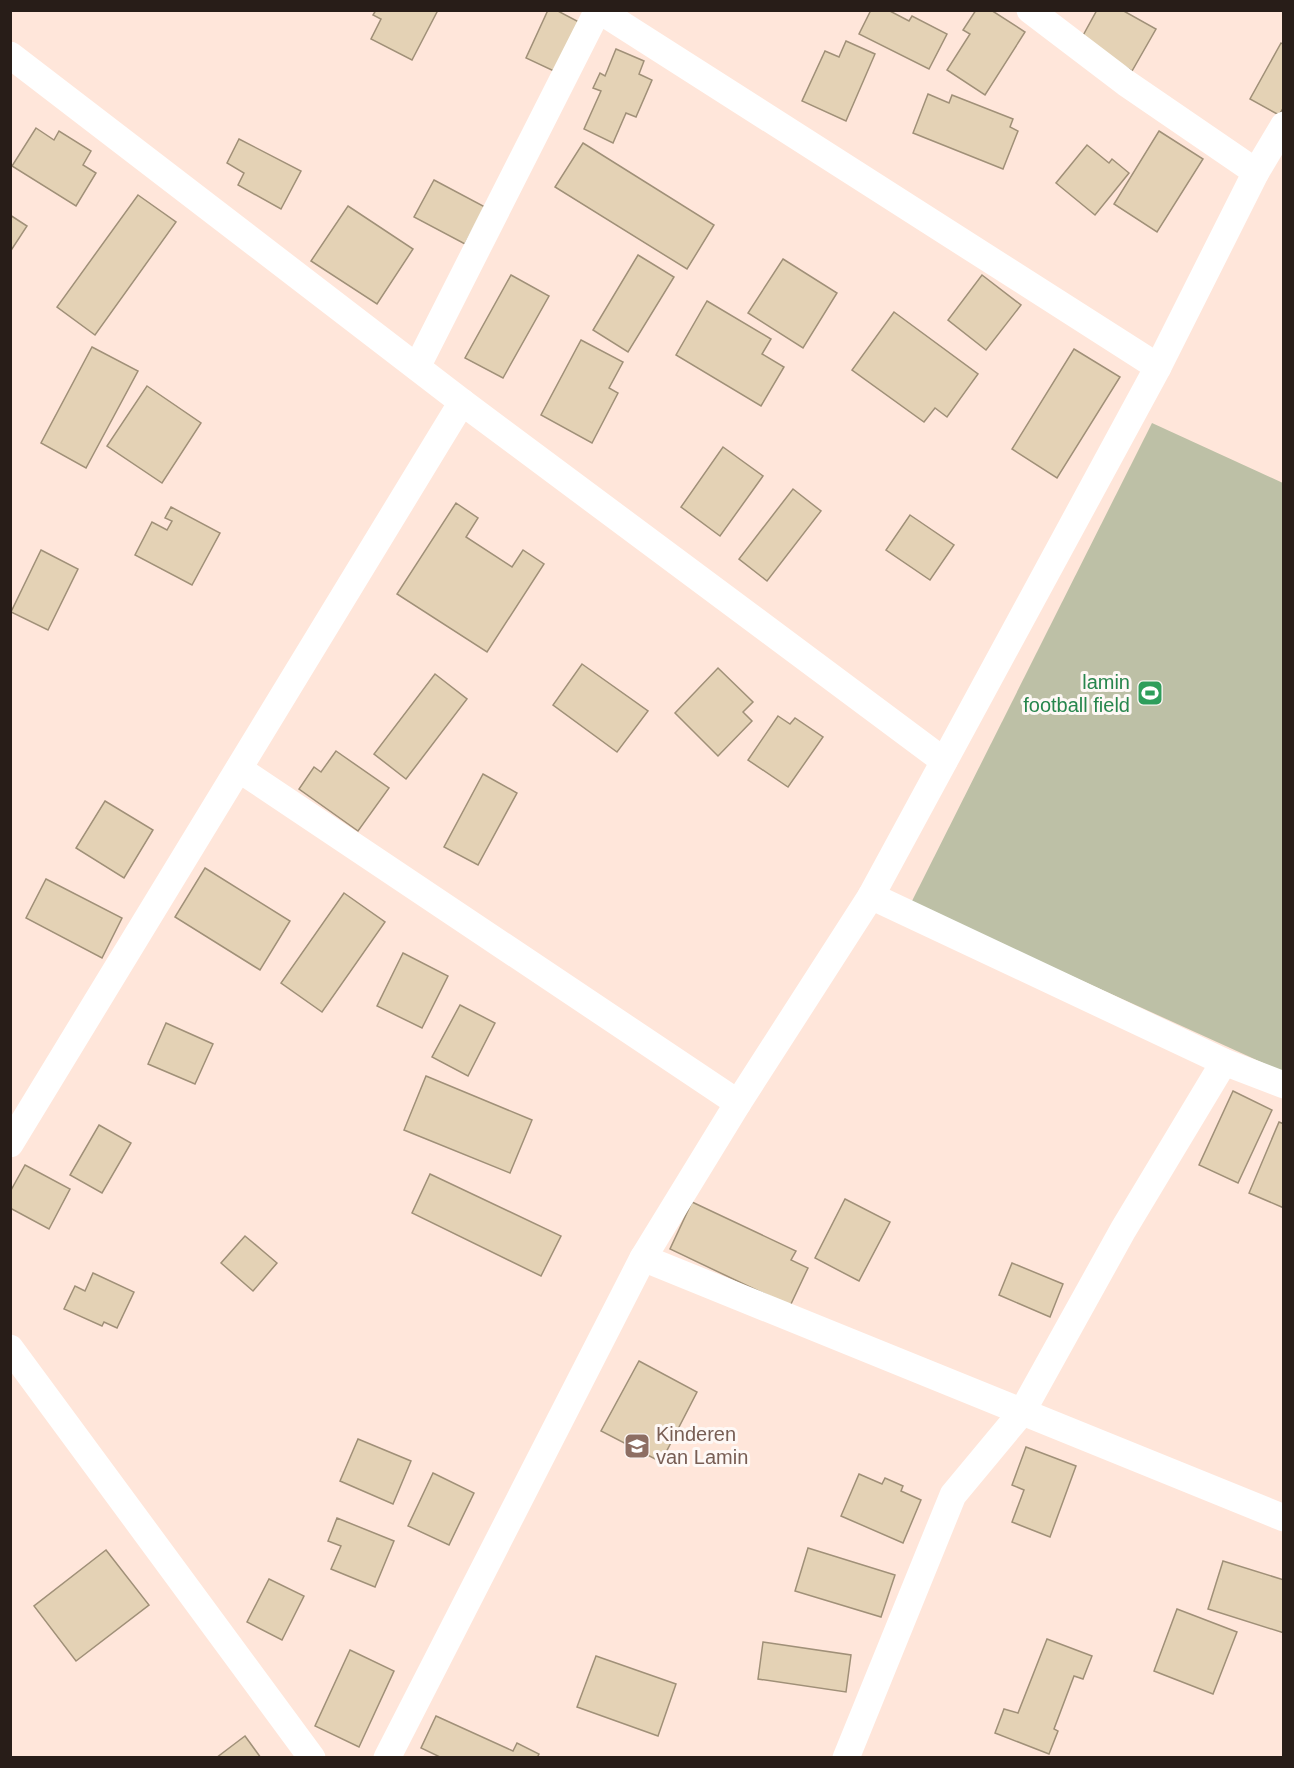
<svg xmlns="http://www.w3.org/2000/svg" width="1294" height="1768" font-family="Arial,sans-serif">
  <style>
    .green { fill: #bdc0a6 }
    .building { fill: #e4d2b5; stroke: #a09078; stroke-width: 1.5 }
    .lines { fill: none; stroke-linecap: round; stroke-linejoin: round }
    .street { stroke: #fff; stroke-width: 27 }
    .labels { text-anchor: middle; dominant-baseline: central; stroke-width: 6; stroke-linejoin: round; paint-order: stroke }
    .leisure-label { font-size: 20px; fill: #27864d; stroke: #fef8f5; text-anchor: end }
    .education-label { font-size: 20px; fill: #785e54; stroke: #fef8f5; text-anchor: start }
  </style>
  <rect width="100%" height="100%" fill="#ffe6da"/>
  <polygon class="green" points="1152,423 1283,483 1283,1072 911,903"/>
  <g class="building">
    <polygon points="376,10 438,10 412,60 371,39 381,19 373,15"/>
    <polygon points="548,10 556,10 579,22 556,72 526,58"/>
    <polygon points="871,10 888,10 909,21 912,16 947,34 929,69 859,34"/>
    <polygon points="976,10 991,10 1025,32 985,95 947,70 970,34 963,30"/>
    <polygon points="1097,10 1122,10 1156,29 1132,71 1080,41"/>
    <polygon points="846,41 875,54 846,121 802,101 825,51 839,57"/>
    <polygon points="1281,43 1284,45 1284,107 1279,115 1250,99"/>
    <polygon points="616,49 644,61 639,74 652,80 636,117 626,113 613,143 584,129 601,91 593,88 600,73 605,76"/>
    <polygon points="928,94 949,103 952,95 1013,119 1010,127 1018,131 1003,169 913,133"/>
    <polygon points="36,128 54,140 59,131 91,151 83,165 96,173 76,206 12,166"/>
    <polygon points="1159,131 1203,159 1157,232 1114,204"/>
    <polygon points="239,139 301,171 281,209 238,185 244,173 227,163"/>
    <polygon points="583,143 714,225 687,269 555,187"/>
    <polygon points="1087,145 1109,163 1112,159 1129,173 1095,215 1056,183"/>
    <polygon points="434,180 485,207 465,244 414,217"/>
    <polygon points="138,195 176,222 95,335 57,307"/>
    <polygon points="348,206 413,249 377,304 311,261"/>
    <polygon points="10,215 27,226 10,252"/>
    <polygon points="638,255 674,277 628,352 593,330"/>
    <polygon points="783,259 837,293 803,348 748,313"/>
    <polygon points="511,275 549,296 503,378 465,358"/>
    <polygon points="982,275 1021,305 986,350 948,320"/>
    <polygon points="707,301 771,339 762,354 784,367 761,406 676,355"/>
    <polygon points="894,312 978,374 947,417 935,408 924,422 852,370"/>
    <polygon points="581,340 623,362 609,388 618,393 592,443 541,415"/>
    <polygon points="92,347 138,371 86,468 41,443"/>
    <polygon points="1074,349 1120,377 1057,478 1012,449"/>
    <polygon points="147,386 201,423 162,483 107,446"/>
    <polygon points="723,447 763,476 720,536 681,507"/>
    <polygon points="793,489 821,511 767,581 739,559"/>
    <polygon points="456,503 478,518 466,537 512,567 523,550 544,564 487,652 397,594"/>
    <polygon points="171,507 220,533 192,585 135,555 152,522 167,530 172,521 165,518"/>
    <polygon points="910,515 954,545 930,580 886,550"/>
    <polygon points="41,550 78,569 48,630 11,612"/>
    <polygon points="582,664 648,711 617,752 553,705"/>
    <polygon points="718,668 753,702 743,712 752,721 718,756 675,713"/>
    <polygon points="435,674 467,699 406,779 374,754"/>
    <polygon points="778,716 790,724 795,718 823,737 788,787 748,760"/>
    <polygon points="336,751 389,788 358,831 299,789 314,767 321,772"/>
    <polygon points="483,774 517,793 478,865 444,847"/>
    <polygon points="105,801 153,830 124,878 76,848"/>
    <polygon points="205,868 290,921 260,970 175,917"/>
    <polygon points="46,879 122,918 102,958 26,918"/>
    <polygon points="344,893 385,922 322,1012 281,983"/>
    <polygon points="403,953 448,976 422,1028 377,1006"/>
    <polygon points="460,1005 495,1023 468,1076 432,1057"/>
    <polygon points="166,1023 213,1044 195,1084 148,1064"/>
    <polygon points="426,1076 532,1120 510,1173 404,1130"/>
    <polygon points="1233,1091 1272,1110 1238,1183 1199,1165"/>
    <polygon points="1279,1122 1284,1124 1284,1208 1249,1193"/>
    <polygon points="99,1125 131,1143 102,1193 70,1175"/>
    <polygon points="25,1165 70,1189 49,1229 10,1208 10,1192"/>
    <polygon points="430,1174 561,1236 541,1276 412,1213"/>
    <polygon points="845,1199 890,1222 859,1281 815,1258"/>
    <polygon points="692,1202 796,1251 791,1260 808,1268 790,1306 670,1249"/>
    <polygon points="245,1236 277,1263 253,1291 221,1263"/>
    <polygon points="1012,1263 1063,1284 1050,1317 999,1295"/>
    <polygon points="93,1273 134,1292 117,1328 104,1322 102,1326 64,1309 75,1286 85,1291"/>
    <polygon points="639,1361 697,1392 661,1462 601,1431"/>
    <polygon points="358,1439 411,1461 393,1504 340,1481"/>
    <polygon points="1026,1447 1076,1466 1050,1537 1012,1522 1024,1490 1012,1485"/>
    <polygon points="433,1473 474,1493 449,1545 408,1526"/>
    <polygon points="859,1474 882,1484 885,1478 903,1486 901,1491 921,1500 903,1543 841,1516"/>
    <polygon points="337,1518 394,1541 375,1587 331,1569 341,1546 328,1541"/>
    <polygon points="808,1548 895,1575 881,1617 795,1591"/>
    <polygon points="106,1550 149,1605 76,1661 34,1606"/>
    <polygon points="1223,1561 1284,1580 1284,1633 1208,1609"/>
    <polygon points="269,1579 304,1596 282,1640 247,1622"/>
    <polygon points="1177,1609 1237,1632 1213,1694 1154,1671"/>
    <polygon points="1047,1639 1092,1656 1083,1679 1074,1676 1054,1729 1058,1731 1049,1754 995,1733 1004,1709 1018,1713"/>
    <polygon points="763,1642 851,1655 846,1692 758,1679"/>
    <polygon points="350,1650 394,1671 359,1747 315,1726"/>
    <polygon points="596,1656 676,1684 658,1736 577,1707"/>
    <polygon points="436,1716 513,1751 517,1743 539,1754 537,1758 442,1758 421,1748"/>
    <polygon points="245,1736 261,1758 216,1758"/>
  </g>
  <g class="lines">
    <g class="street">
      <polyline points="599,10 1158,367"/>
      <polyline points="1030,10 1126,83 1256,172"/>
      <polyline points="10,55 462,402 944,761"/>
      <polyline points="417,367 598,10"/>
      <polyline points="239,769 738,1103"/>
      <polyline points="871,896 1224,1062 1284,1085"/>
      <polyline points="10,1144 462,402"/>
      <polyline points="643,1258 1284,1518"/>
      <polyline points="10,1348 312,1758"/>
      <polyline points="387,1758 643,1258 738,1103 871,896 1158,367 1256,172 1284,125"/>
      <polyline points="846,1758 953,1495 1022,1412 1123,1230 1224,1062"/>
    </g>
  </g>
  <defs>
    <g id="stadium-square" transform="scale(1.35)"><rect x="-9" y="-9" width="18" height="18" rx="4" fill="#2e9e5b" stroke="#fef8f5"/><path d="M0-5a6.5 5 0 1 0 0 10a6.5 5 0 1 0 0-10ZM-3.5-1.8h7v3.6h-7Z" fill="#fff"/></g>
    <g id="school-square" transform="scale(1.35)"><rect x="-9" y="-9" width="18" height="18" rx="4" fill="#8d6e63" stroke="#fef8f5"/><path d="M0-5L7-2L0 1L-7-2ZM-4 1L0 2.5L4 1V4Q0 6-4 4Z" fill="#fff"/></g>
  </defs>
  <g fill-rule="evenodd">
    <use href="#stadium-square" x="1150" y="693"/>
    <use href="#school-square" x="637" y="1446"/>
  </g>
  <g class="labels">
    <g class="leisure-label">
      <text x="1130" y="682">lamin<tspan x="1130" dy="23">football field</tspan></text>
    </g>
    <g class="education-label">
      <text x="656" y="1434">Kinderen<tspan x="656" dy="23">van Lamin</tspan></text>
    </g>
  </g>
  <rect width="1294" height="1768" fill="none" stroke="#281d18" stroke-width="24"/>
</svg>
